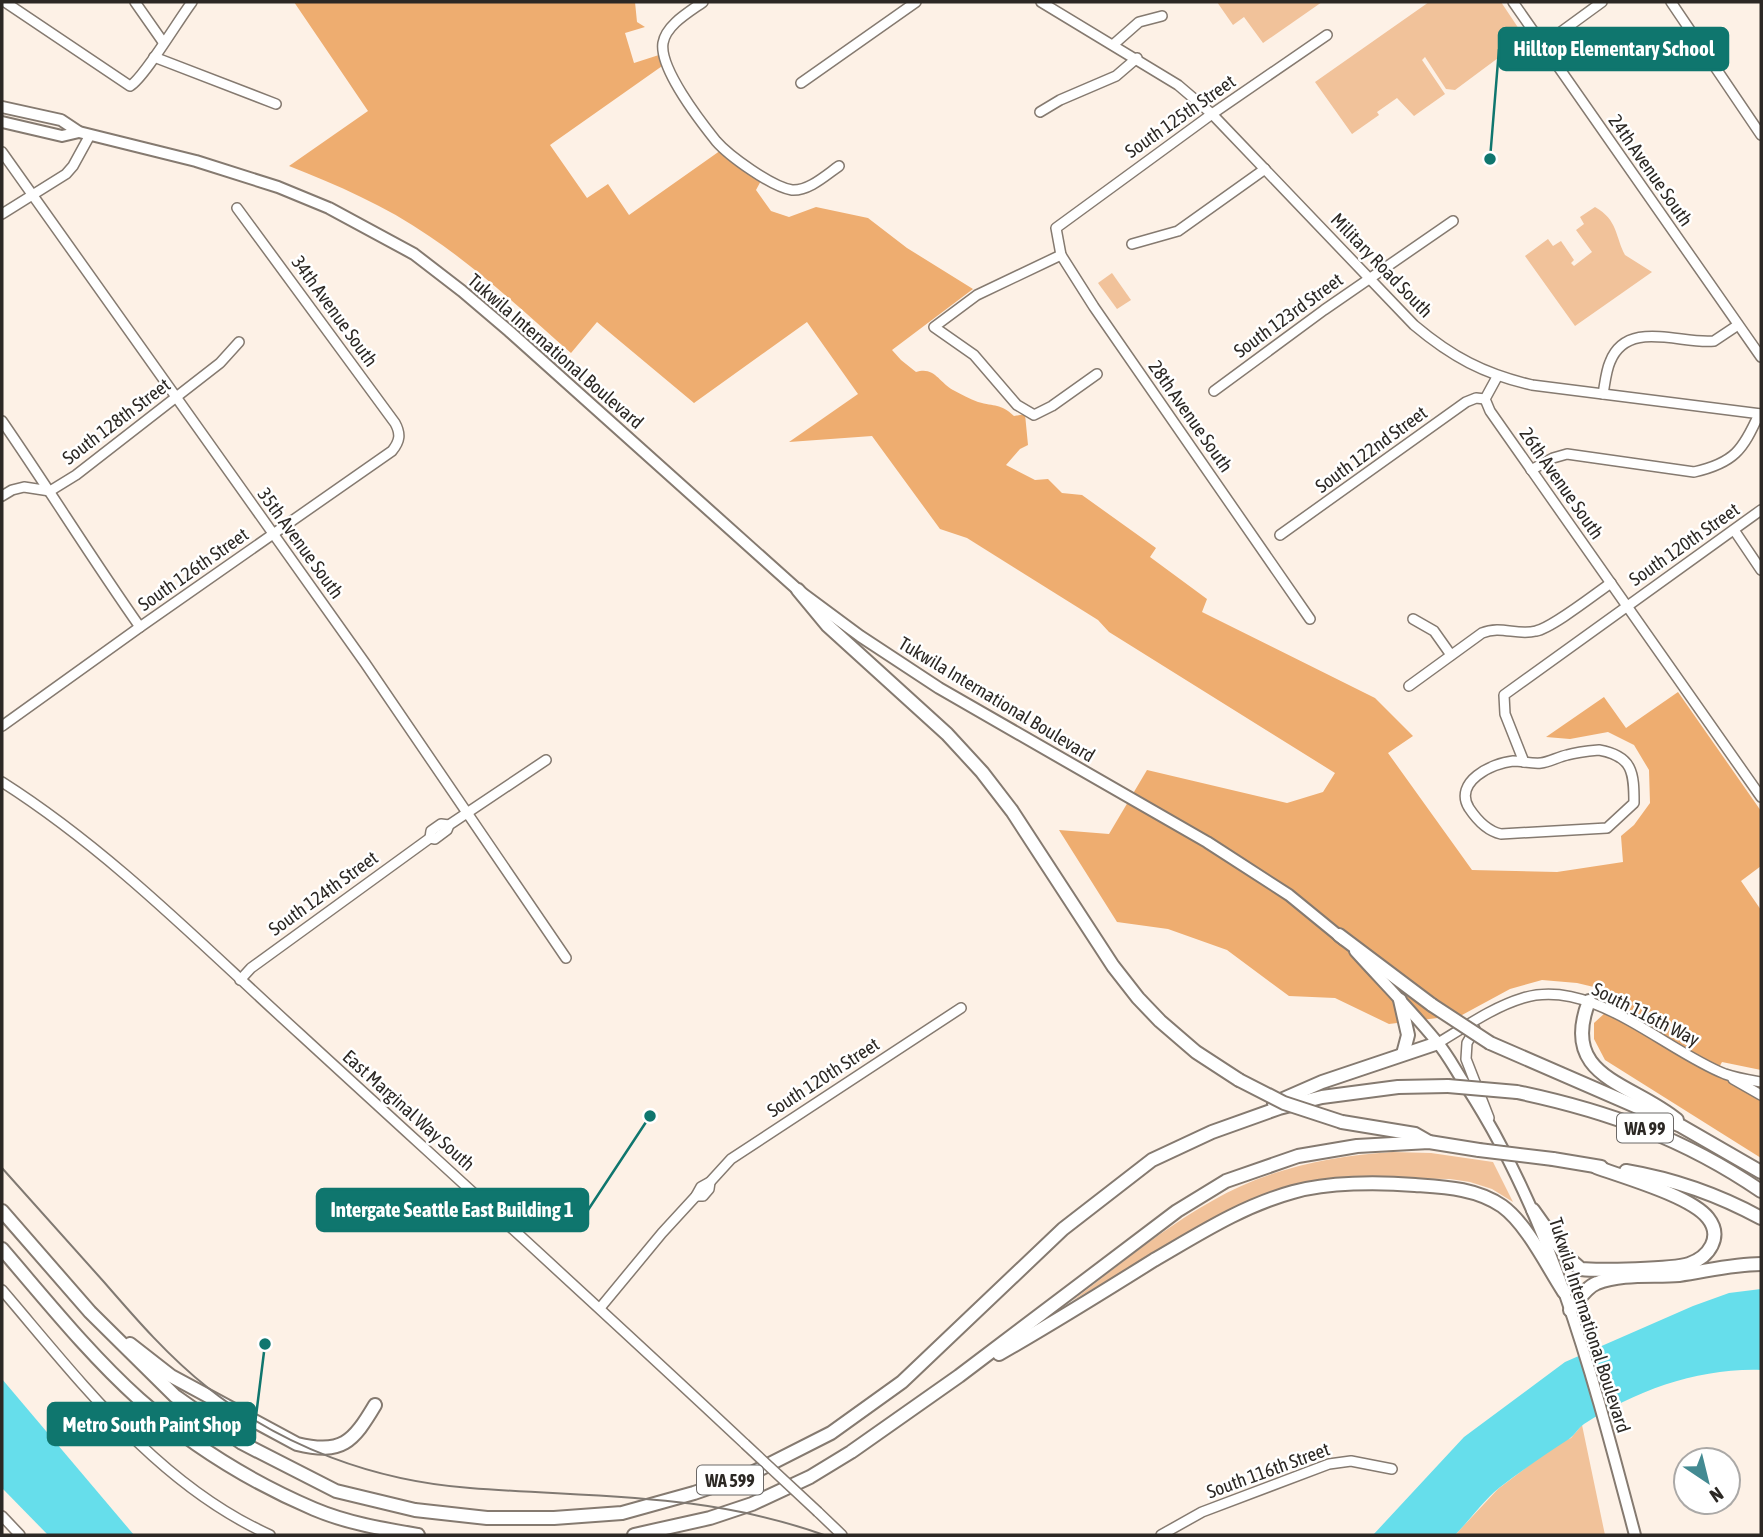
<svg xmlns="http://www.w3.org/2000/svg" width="1763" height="1537" font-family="'Asap Condensed',sans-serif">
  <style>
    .green { fill: #f1c29a }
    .forest { fill: #eead70 }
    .water { fill: #66deeb }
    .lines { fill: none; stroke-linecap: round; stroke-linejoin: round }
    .minor-casing { stroke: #857a70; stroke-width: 12 }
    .major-casing { stroke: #857a70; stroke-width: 14 }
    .highway-casing { stroke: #857a70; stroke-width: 16 }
    .minor { stroke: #fff; stroke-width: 9 }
    .major { stroke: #fff; stroke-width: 10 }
    .highway { stroke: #fff; stroke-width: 12 }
    .tram { stroke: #807972; stroke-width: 2 }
    .minor-bridge-casing { stroke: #857a70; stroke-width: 12; stroke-linecap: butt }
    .highway-bridge-casing { stroke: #857a70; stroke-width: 16; stroke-linecap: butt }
    .minor-bridge { stroke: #fff; stroke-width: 9 }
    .highway-bridge { stroke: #fff; stroke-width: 12 }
    .labels { text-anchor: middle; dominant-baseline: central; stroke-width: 5; stroke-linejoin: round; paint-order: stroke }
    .shield { fill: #fff; stroke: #6b6866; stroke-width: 2 }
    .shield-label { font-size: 18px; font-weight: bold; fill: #2c2824 }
    .street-label { font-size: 19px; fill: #2c2824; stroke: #fff }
    .leader { fill: none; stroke: #0f766e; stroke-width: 2.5 }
    .callout-dot { fill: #0f766e; stroke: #fff; stroke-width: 2.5 }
    .callout { fill: #0f766e; stroke: #0f766e; stroke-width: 2.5 }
    .callout-label { font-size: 21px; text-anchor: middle; font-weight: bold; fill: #fff }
  </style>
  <rect width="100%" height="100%" fill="#fdf1e6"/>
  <g class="green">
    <polygon points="1217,2 1322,2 1263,43 1244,17 1233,25"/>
    <polygon points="1429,2 1501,2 1525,38 1455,90 1446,89 1425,57 1422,60 1445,94 1414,116 1397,98 1377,112 1379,115 1352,134 1315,82"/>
    <path d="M1595,207C1618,220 1615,236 1625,255L1652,272L1575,326L1525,256L1548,239L1553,246L1561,241L1574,260L1571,263L1574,266L1592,252L1576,230L1584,224L1580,217Z"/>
    <polygon points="1112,273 1131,300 1117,309 1098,283"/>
    <path d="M1392,1152L1431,1153L1493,1162L1513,1202L1492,1189L1470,1182L1450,1179L1390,1178L1288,1189L1260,1197L1216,1217L1072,1301C1118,1266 1162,1229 1212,1201C1266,1169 1330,1156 1392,1152Z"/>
    <polygon points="1582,1425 1605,1535 1455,1535 1498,1489 1557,1444 1571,1438"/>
  </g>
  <path class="forest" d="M294,2H635L637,22L645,27L625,33L634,63L662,54L665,64L550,145L587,198L608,184L629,215L724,148L763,177L756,190L771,211L789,217L816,207L868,218L907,248L973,289L892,350L901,360L916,372C934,366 939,382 953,390C961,394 970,399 978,402C995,407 1000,403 1014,416L1025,414L1028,445L1020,449L1006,465L1035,480L1048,479L1062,493L1082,495L1156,548L1150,557L1207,599L1202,612L1375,698L1413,736L1388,753L1472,870L1557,872L1623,862L1621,836L1634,825L1650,803L1649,770L1634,745L1608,732L1570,739L1546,737L1604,697L1626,728L1678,692L1761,811V866L1741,881L1761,910V1070L1722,1062L1716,1073L1761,1098V1158L1605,1060L1594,1039V1023L1606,1012L1614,996L1598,988L1577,983L1542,980L1510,989L1462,1015L1389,1024L1335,998L1289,996L1227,950L1168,929L1117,922L1059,830L1109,834L1147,770L1287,803L1323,792L1335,773L1109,632L1098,620L967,538L940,529L872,436L789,442L858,394L807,322L694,403L597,322L571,353C525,313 480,270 429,236C386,206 337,185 289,166L368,111Z"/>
  <g class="water">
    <path d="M1761,1289V1370C1699,1368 1637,1390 1584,1424C1578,1428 1575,1435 1569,1439C1546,1454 1522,1470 1499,1488C1483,1501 1470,1520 1455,1535H1373L1464,1437L1565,1362L1693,1306L1729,1293Z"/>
    <polygon points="2,1379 134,1535 48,1535 2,1488"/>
  </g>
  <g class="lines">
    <g class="minor-casing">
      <g id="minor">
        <path d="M5,2L130,86C144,78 179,19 192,2"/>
        <polyline points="135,2 163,42"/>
        <path d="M703,2C689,12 666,25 663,43C659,68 700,121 716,141C729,156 772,187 792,190C809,191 826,175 839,166"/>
        <path d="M1041,2L1178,85L1212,114L1414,325C1452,357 1484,374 1532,385L1761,414"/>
        <polyline points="1513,2 1761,357"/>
        <polyline points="1671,2 1761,135"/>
        <polyline points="1114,44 1139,22 1162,16"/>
        <polyline points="1543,45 1602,2"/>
        <polyline points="154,57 276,104"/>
        <polyline points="801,83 916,2"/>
        <polyline points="1040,112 1060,100 1116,76 1137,58"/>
        <polyline points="2,152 365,663 566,958"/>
        <polyline points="2,214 66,174 73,166 90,135"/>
        <polyline points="1132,244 1178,231 1265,169"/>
        <polyline points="1061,255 977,295 934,327 974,355 1017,405 1034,415 1052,406 1097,374"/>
        <polyline points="1497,377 1485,399 1490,411 1761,797"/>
        <polyline points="1214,391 1324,310 1453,221"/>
        <path d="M1603,394C1605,383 1606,371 1610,362C1627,318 1682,345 1714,341L1738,325"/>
        <path d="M2,421C49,489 92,559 140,627"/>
        <path d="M1531,470L1553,458L1567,454L1694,472C1734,463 1743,450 1759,414"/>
        <polyline points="2,496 12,490 24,487 50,491 76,475 220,363 239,342"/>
        <polyline points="1734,530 1761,570"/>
        <polyline points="1280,535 1466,402 1476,398 1485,399"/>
        <polyline points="1310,619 1094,307 1061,255 1056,228 1212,114 1327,35"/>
        <polyline points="1413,619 1434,631 1451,655"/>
        <path d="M1409,686L1482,633C1501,625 1517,636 1536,631C1552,628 1595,594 1611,583"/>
        <path d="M2,726L140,627L392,451C400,441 401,434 395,423L237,208"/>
        <path d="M1599,750C1633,756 1634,773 1634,803L1607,828L1501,834C1487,831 1477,820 1469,808C1453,782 1492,763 1513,761C1522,761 1532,764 1541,763C1549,762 1558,757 1567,755C1577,752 1588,751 1599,750Z"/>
        <polyline points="1524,762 1505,714 1504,695 1761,510"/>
        <path d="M2,782C112,852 205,948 301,1035C449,1171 598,1306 745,1444"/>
        <polyline points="430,838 431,831 441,824 449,825"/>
        <polyline points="240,980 251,968 430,838 435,839 447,830 449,825 546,760"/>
        <polyline points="1475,1029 1467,1043 1466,1059 1489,1118"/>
        <path d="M1438,1043C1465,1027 1493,1007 1523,998C1592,977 1664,1050 1725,1074C1736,1078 1749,1080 1761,1082"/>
        <polyline points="1733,1079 1761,1095"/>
        <polyline points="696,1196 703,1196 709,1189 710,1182"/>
        <path d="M2,1290C80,1381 158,1485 270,1535"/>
        <polyline points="600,1308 662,1233 696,1196 701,1187 710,1182 731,1159 961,1008"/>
        <polyline points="818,1512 842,1535"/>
        <polyline points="2,1516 20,1535"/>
        <polyline points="1161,1535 1202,1512 1329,1464 1351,1461 1392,1469"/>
      </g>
    </g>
    <g class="major-casing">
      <g id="major">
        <polyline points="2,107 61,120 79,132 196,161 278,187 329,208 414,254 462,291 509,331 798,590 860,636 939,688 1207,842 1289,895 1344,940"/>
        <polyline points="2,122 62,136 79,132"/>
        <path d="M1355,951C1382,981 1411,1010 1437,1042C1448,1055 1456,1071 1466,1086C1554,1221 1594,1381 1635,1535"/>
      </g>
    </g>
    <g class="highway-casing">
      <g id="highway">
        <polyline points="798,590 827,625 947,734 982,772 1012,811 1113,966 1138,998 1160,1021 1196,1052 1239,1080"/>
        <polyline points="1339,935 1432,1005"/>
        <polyline points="1400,1000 1408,1035 1403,1054"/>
        <path d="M1589,1001C1559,1078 1631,1082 1677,1120"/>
        <polyline points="1490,1043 1681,1126 1761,1172"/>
        <path d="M1517,1092C1608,1111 1685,1139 1761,1191"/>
        <polyline points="1274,1103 1322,1082 1438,1043"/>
        <polyline points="1342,1122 1415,1134 1429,1142"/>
        <polyline points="1553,1159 1601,1167"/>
        <path d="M1626,1171C1673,1179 1719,1195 1761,1218"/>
        <path d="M1533,1210L1565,1255L1581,1269C1598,1271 1674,1269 1689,1264C1709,1257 1723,1237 1708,1218C1691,1196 1623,1177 1596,1167"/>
        <polyline points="2,1211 90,1312 175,1396 242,1443 336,1491 415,1510 487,1518 554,1518 622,1513 694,1493 752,1473 831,1433 902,1382 1063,1229 1152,1160 1212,1132 1279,1108 1322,1097 1398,1087 1448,1086"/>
        <path d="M2,1249C46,1300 89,1354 139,1399C191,1445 251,1482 314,1509C347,1523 383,1529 418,1535"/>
        <path d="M1570,1310C1578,1301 1586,1287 1597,1283C1622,1273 1653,1277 1679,1275C1707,1271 1733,1264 1761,1264"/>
        <path d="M130,1344L171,1376L297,1444C342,1455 353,1442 375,1405"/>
        <path d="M999,1354C1052,1324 1103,1292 1154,1260C1199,1234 1242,1206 1293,1192C1328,1182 1378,1182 1415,1185C1444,1187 1476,1188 1502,1206C1527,1224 1547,1266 1564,1292"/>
        <polyline points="634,1535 710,1518 752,1504 810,1477 851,1452 959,1376 1177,1211 1226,1181 1298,1156 1357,1146 1429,1142 1479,1150"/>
      </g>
    </g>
    <use href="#minor" class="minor"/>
    <use href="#major" class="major"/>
    <use href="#highway" class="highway"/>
    <path class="tram" d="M2,1168C36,1206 70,1244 104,1282C136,1319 169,1357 207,1387C282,1447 375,1481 470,1488C595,1498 704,1492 824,1535"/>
    <g class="minor-bridge-casing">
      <polyline id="minor-bridge" points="745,1444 818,1512"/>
    </g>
    <g class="highway-bridge-casing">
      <g id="highway-bridge">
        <polyline points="1432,1005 1490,1043"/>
        <polyline points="1239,1080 1284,1103 1342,1122"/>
        <polyline points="1448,1086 1517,1092"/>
        <polyline points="1479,1150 1553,1159"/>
      </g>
    </g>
    <use href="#minor-bridge" class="minor-bridge"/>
    <use href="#highway-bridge" class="highway-bridge"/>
  </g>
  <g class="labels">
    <g class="shield">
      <rect x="1617" y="1113.5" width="56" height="29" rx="5"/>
      <rect x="697" y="1465.5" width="66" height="29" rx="5"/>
    </g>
    <g class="shield-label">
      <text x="1645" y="1128">WA 99</text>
      <text x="730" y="1480">WA 599</text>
    </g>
    <g class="street-label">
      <text transform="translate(1180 116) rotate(-35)">South 125th Street</text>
      <text transform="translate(1651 170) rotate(55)">24th Avenue South</text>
      <text transform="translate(1382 265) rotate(46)">Military Road South</text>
      <text transform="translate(335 311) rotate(54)">34th Avenue South</text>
      <text transform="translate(1288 315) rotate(-36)">South 123rd Street</text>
      <text transform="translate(556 351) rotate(41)">Tukwila International Boulevard</text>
      <text transform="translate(1191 416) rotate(55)">28th Avenue South</text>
      <text transform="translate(116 421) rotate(-37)">South 128th Street</text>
      <text transform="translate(1371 449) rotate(-36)">South 122nd Street</text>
      <text transform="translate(1562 483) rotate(55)">26th Avenue South</text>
      <text transform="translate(301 543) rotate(54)">35th Avenue South</text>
      <text transform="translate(1684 544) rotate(-35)">South 120th Street</text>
      <text transform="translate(193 569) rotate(-35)">South 126th Street</text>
      <text transform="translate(997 699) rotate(31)">Tukwila International Boulevard</text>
      <text transform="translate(323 893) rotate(-36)">South 124th Street</text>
      <text transform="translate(1646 1014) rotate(27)">South 116th Way</text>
      <text transform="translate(823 1077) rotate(-33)">South 120th Street</text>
      <text transform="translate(409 1110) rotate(42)">East Marginal Way South</text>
      <text transform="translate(1590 1325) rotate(72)">Tukwila International Boulevard</text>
      <text transform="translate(1268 1470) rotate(-20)">South 116th Street</text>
    </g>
  </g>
  <path class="leader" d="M1490 159L1499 49M650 1116L588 1210M265 1344L255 1424"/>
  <g class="callout-dot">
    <circle cx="1490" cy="159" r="7"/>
    <circle cx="650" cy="1116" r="7"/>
    <circle cx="265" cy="1344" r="7"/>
  </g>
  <g class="callout">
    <rect x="1499" y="28" width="229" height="42" rx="7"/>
    <rect x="317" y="1189" width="271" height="42" rx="7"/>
    <rect x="48" y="1403" width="207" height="42" rx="7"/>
  </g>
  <g class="callout-label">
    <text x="1614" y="56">Hilltop Elementary School</text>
    <text x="452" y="1217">Intergate Seattle East Building 1</text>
    <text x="152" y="1432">Metro South Paint Shop</text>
  </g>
  <rect width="1763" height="1537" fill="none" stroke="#2c2824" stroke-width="7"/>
  <g transform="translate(1707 1481) rotate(145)"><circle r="33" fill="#ffffff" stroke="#aba9a7" stroke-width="2"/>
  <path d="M0-5L12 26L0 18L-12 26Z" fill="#438a92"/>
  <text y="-10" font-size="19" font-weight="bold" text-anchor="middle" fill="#2c2824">N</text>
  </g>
</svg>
